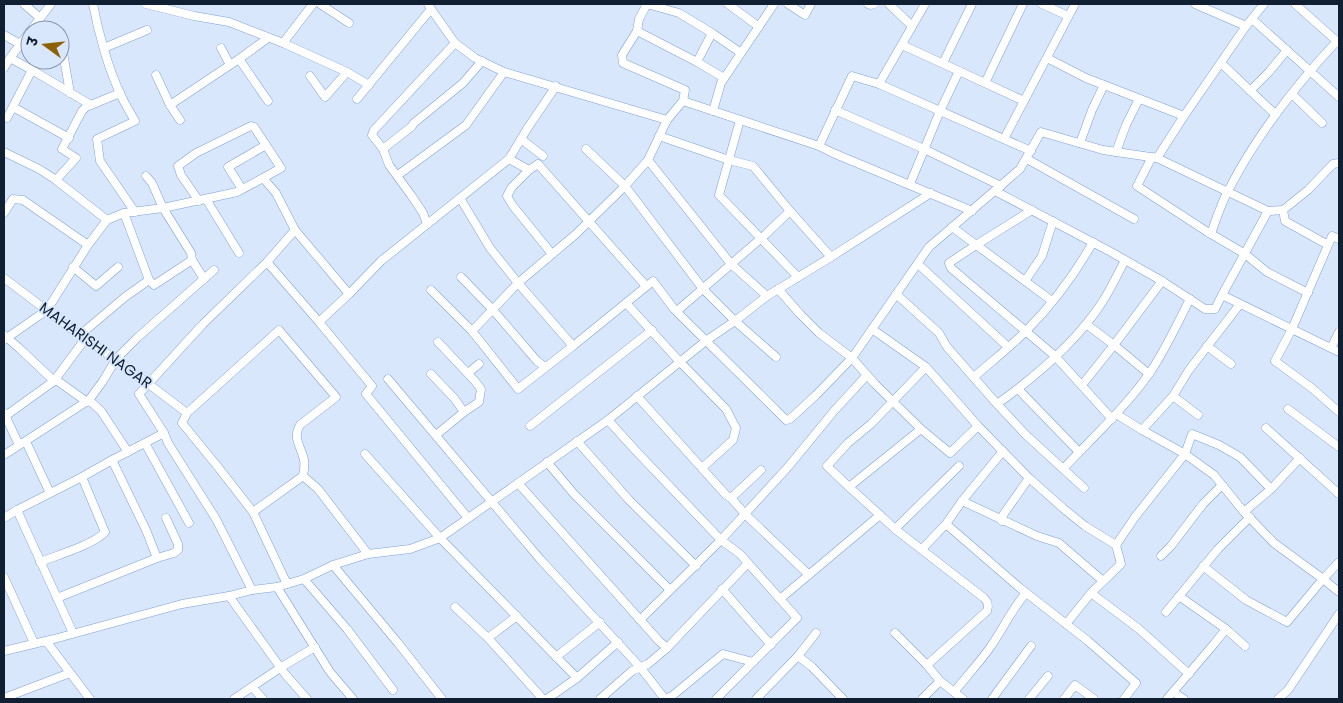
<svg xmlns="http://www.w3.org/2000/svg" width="1343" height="703" font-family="Poppins,'Noto Sans Devanagari',sans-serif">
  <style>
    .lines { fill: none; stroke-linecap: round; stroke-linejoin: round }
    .minor-casing { stroke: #7ea2d4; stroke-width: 9 }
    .minor { stroke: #fff; stroke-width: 8 }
    .labels { text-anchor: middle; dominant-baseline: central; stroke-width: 4; stroke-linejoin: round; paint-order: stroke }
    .street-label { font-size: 15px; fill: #111f32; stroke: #d8e7fc }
  </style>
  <rect width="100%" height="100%" fill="#d8e7fc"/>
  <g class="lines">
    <g class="minor-casing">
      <g id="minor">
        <polyline points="24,4 40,18"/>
        <path d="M93,4C98,31 108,68 120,93C124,103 130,112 135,121L97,139L100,161L135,212"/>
        <polyline points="146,4 194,16 229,22 283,43 313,4"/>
        <polyline points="320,4 349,23"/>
        <polyline points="428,4 431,9 455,43 475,58 504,72 667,120 683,101 819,146 833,153 972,211"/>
        <polyline points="647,4 639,19 637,31 622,55 623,63 685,90 683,101"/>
        <polyline points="647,4 679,13 712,33 741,53"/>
        <polyline points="728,4 759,27"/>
        <polyline points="788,4 805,15 811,4"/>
        <polyline points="868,4 870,5 874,4"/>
        <polyline points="889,4 912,26"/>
        <polyline points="1042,4 1068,16"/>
        <polyline points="1195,4 1246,26 1264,4"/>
        <polyline points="1295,4 1339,43"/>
        <polyline points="1252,19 1339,97"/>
        <polyline points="31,30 51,4"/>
        <polyline points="637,31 697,62 724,78"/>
        <polyline points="4,35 20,44"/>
        <polyline points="60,35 70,93"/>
        <polyline points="283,43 347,72 369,85"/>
        <polyline points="902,45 959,71 940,111 910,184"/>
        <polyline points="104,48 147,30"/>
        <polyline points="221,48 230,65"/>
        <polyline points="1047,58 1086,78 1184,116 1246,26"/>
        <polyline points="239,59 268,101"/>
        <polyline points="697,62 712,33"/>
        <polyline points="943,63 972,4"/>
        <polyline points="1221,63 1275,114"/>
        <polyline points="4,68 10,58"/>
        <polyline points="32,70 91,105"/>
        <polyline points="959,71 1024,101"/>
        <polyline points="156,75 170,105"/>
        <polyline points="310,76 325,97 347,72"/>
        <polyline points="985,83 1023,4"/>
        <polyline points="879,84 925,4"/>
        <polyline points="1250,91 1269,72 1287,50"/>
        <polyline points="1292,94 1322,123"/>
        <polyline points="357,99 431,9"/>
        <polyline points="13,107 69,138"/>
        <polyline points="835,110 924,149 1001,186"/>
        <polyline points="713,111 721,83 774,4"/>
        <polyline points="7,118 32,70 10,58 30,31"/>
        <polyline points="180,120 170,105 239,59 268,38"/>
        <polyline points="667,120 648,160 731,264 767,296"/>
        <polyline points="740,120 719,195 798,277"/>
        <polyline points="659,136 729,160 753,166 790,211"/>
        <polyline points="521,139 543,156"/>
        <polyline points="1004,139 1075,4"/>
        <polyline points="1080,143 1092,110 1104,85"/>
        <polyline points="819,146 852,76 879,84 1031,151"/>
        <polyline points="383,149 411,127 414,123 463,83 482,61"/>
        <polyline points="586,149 625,186 703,289 735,321 776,357"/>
        <polyline points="4,152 39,169 56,180 107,220"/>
        <polyline points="1116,152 1126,125 1139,99"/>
        <polyline points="1152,157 1137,186 1206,231 1245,254 1267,272 1308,293"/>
        <polyline points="1157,158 1184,116"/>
        <polyline points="509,159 529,170 538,164 646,286"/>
        <polyline points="1027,159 1134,219"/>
        <polyline points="648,160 625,186 576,234 518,283 573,346 653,281 674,309 786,420 790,419 816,395 852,358 929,247 1020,169 1041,132 1103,150 1157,158 1268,211 1222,295"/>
        <polyline points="529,170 512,187 507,196 513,206 552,254"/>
        <polyline points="398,175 466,125 504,72"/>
        <polyline points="146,176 152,183 163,208 191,253 192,260 204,279"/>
        <polyline points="56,180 76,158 62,149 82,111 86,107 120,93"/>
        <polyline points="242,189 228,167 266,145"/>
        <polyline points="995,191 1111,252 1162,281 1205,309 1215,309 1222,295 1339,352"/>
        <polyline points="460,198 490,248 518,283 472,331"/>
        <polyline points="206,199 239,253"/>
        <polyline points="199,201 181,175 178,166 196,153 251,126 254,127 281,168 263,178"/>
        <polyline points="1032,210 976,245 949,263 951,268 1055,356 1112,419"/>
        <polyline points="1283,210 1285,221 1328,245"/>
        <polyline points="1268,211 1283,210 1308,190 1333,164 1339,163"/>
        <polyline points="4,213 13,199 23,200 88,245"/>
        <polyline points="427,224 423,213 411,195 389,165 383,149 372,135 374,130 455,43"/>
        <polyline points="952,227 1052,301"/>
        <path d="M1211,234C1216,219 1221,204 1228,191C1256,136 1295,86 1337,41"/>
        <polyline points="1339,239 1332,236 1292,329 1275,361 1313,389 1339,412"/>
        <polyline points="267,262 319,322 349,294 381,261 509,159 527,129 556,86"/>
        <polyline points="918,264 1008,347"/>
        <polyline points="73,267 96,286 118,267"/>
        <polyline points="461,277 493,310 537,361 545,367"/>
        <polyline points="4,278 74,331 122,364 187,413"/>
        <polyline points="149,280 154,285 192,260"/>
        <polyline points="1025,281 1042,256 1053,221"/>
        <polyline points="778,289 800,314 819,333 852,358 875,384 921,429 950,453 978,426"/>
        <polyline points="431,290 472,331 518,389 573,346"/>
        <polyline points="896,294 939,333 947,347 997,404 1026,435 1084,488"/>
        <polyline points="626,303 680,362 726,409 736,428 733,440 702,468"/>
        <polyline points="677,311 766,234 790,211 831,257"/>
        <polyline points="319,322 372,386 366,394 468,518"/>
        <polyline points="1086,324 1114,345 1149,374"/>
        <polyline points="872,329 926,367 978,426 1029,478 1064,509 1085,526 1116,545 1135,517 1185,454 1142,430 1173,396 1189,370 1240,304"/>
        <polyline points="4,335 19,348 54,381"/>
        <polyline points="80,335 125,297 149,280 124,213"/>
        <polyline points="4,340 47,310 88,245 107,220 124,213 163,208 237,192 263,178 276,193 295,230 349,294"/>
        <polyline points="1207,346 1231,364"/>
        <polyline points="1331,348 1339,332"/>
        <polyline points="468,373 479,364"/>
        <polyline points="431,374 454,398 464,412"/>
        <path d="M974,377C991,362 1010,347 1026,331C1052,305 1075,274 1093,242"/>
        <polyline points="55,379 87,402"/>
        <polyline points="388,379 540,559 640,667 665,699"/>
        <polyline points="1082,385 1114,345 1162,281"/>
        <polyline points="1018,389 1079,452"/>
        <polyline points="637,396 726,495 731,498 745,514 809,575"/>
        <polyline points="1173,396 1198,415"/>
        <polyline points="89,400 101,411 128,452"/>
        <path d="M997,404C1035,377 1078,340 1103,301C1111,288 1118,274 1125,260"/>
        <polyline points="1288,409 1339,447"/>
        <polyline points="4,413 19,445"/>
        <polyline points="1116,414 1142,430"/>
        <polyline points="4,417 54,381 85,339"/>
        <polyline points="608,420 636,451 721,540 740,554 780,599"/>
        <polyline points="530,426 652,330"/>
        <polyline points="1266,428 1339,494"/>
        <polyline points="436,435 464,412 479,402 481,389 474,380 438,342"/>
        <polyline points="577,441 629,500 696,566"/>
        <polyline points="145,443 189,523"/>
        <polyline points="28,446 50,493"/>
        <polyline points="365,454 440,538 577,678"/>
        <polyline points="4,455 89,400 103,381 116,359 137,338 214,270"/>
        <polyline points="547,462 574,494 670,590"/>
        <path d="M1063,469C1092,438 1124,409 1149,374C1165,351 1177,324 1190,299"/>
        <polyline points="518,483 659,641 667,648"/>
        <polyline points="849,487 827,466 848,443 871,424 926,367"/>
        <polyline points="731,498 761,470"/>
        <polyline points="962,501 1037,536 1059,543 1103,581"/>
        <polyline points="17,510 73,633"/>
        <polyline points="253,512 303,476 318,489 368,554"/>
        <polyline points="1244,512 1271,489 1300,458"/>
        <polyline points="880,515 895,529 959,466"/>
        <polyline points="4,518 17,510 82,477 112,460 164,433"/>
        <polyline points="1002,521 1003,515 1029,478"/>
        <polyline points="946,524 1020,588 1088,641 1136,683 1124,699"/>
        <path d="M895,529L984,598C988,602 989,605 987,611L927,665"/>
        <polyline points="922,549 946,524 962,501 1003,451"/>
        <polyline points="1161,556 1171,546 1203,504 1222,485"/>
        <polyline points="157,558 174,553 178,550 178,544 166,518"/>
        <path d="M40,562C58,555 93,545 105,532L82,477"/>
        <polyline points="1339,562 1323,579 1339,592"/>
        <polyline points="333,565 398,643 442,699"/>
        <polyline points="1203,566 1246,600 1287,622 1323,579 1274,543 1244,512 1214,475 1185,454 1192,434 1219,445 1240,457 1271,489"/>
        <polyline points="4,577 34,643"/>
        <polyline points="304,579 347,629 393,690"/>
        <path d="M287,584L253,512L218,467L182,423L187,413L279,330L336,397L300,425C292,438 301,446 304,460C305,465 304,470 303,476"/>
        <polyline points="277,587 330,672 353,699"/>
        <polyline points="722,589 771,645"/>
        <polyline points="252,590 216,519 168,443 164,433 139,394 203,324 267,262 295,230"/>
        <polyline points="1091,593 1139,629 1189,674"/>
        <polyline points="229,596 285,674 307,699"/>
        <polyline points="1179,596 1226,629 1245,646"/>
        <polyline points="57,598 157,558 146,530 112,460"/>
        <polyline points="455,607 488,638 517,616"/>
        <polyline points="1166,612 1218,549 1250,517"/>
        <polyline points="640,620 721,540 788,467 834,411 867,375"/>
        <polyline points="1066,624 1091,593 1121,564 1116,545"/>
        <polyline points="895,633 927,665 940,681 963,699"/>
        <polyline points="488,638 543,699"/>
        <polyline points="46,641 90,699"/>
        <polyline points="4,651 54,639 182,604 229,596 252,590 277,587 304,579 333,565 368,554 410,549 440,538 608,420 707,340 735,321 767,296 831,257 931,193"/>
        <polyline points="798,656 812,667 843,699"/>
        <polyline points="556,657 600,622"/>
        <polyline points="252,687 263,699"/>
        <path d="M954,692C966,677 978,664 989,649C1002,631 1011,610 1026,593"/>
        <polyline points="1173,692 1184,699"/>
        <polyline points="4,698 70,673"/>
        <polyline points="234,699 280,668 315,647"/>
        <polyline points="547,699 577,678 618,642"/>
        <polyline points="600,699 632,671 648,664 667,648 748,563"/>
        <polyline points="665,699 672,696 723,654 753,662"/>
        <polyline points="716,699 797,618 780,599 880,515 849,487 921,429"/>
        <polyline points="756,699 798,656 816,633"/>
        <polyline points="922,699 940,681"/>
        <polyline points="992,699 1031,646"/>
        <polyline points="1029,699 1048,676"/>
        <polyline points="1064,699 1075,685 1094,699"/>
        <polyline points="1167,699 1214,644 1226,629"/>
        <polyline points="1278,699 1288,690 1339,614"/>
      </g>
    </g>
    <use href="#minor" class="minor"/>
  </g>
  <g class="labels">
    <g class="street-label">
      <text transform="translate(96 345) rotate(36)">MAHARISHI NAGAR</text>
    </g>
  </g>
  <rect width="1343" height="703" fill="none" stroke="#111f32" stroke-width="10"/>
  <g transform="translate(45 45) rotate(285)"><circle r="24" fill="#d8e7fc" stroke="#8897ab"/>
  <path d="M0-4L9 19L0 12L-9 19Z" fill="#8d6106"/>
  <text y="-8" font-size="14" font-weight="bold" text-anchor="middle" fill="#111f32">उ</text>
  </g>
</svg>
